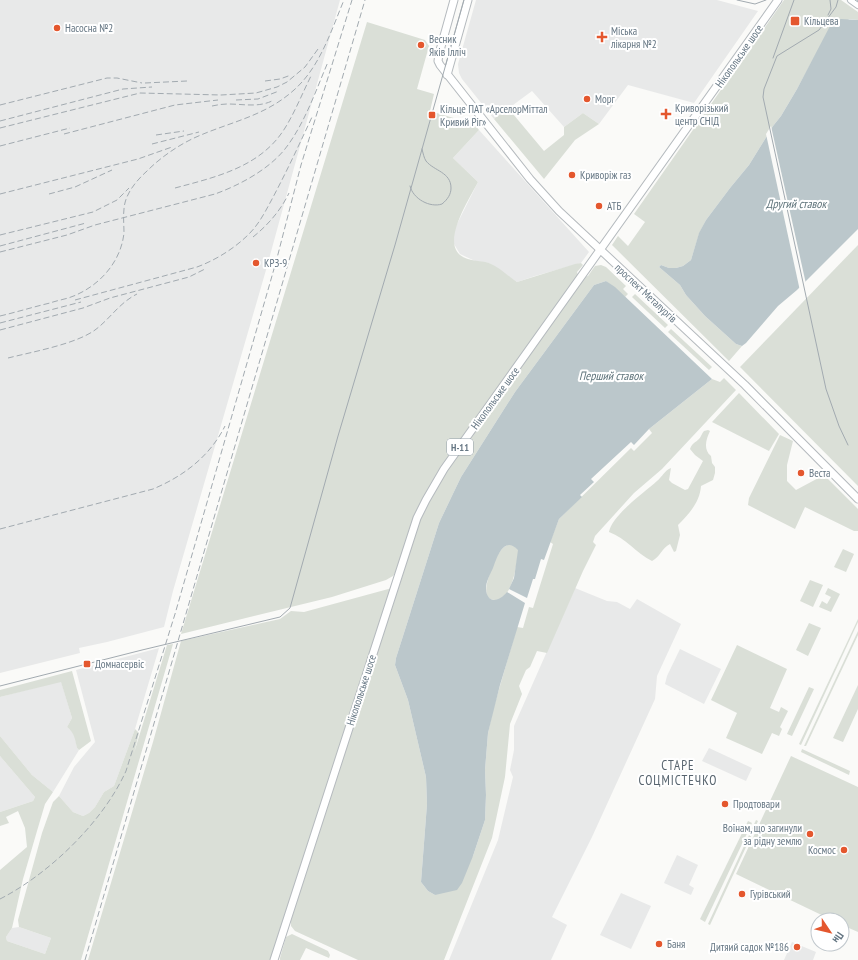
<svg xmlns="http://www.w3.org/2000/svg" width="858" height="960" font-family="'PT Sans Narrow',sans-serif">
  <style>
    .built { fill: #e8e9e9 }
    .green { fill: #dadfd7 }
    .water { fill: #bbc7cb }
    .pier { fill: #fafaf8 }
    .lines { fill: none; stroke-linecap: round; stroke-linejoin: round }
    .secondary-casing { stroke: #b3babf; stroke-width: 8 }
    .primary-casing { stroke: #b5babe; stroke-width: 9 }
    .secondary { stroke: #fff; stroke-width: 6 }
    .primary { stroke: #fff; stroke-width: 7 }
    .tram { stroke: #a2aab0; stroke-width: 1 }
    .rail { stroke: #a2aab0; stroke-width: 1; stroke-dasharray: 6 3; stroke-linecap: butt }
    .poi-dot { fill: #e4572e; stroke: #fff; stroke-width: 1.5 }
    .labels { text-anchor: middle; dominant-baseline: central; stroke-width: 4; stroke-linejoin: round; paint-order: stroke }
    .shield { fill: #fff; stroke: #939fa8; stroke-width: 1 }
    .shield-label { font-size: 10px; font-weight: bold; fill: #657683 }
    .poi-label { font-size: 11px; fill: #657683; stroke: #fff; text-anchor: start }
    .street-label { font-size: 11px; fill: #657683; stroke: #fff }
    .water-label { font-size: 12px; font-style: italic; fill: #60757c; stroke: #fff }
    .quarter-label { font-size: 13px; letter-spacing: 1px; fill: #57646e; stroke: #fff }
  </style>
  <rect width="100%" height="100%" fill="#fafaf8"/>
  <g class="built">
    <polygon points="0,0 340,0 266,270 173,591 164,627 107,642 79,648 80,653 0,673"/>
    <polygon points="476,0 717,0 758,11 694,103 628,85 599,124 583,113 564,127 532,91 494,119 462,79 459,73 458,64"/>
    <polygon points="479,130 589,252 581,263 535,276 517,282 489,263 475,261 460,254 454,244 454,230 478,182 453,158"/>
    <polygon points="575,588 607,601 617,602 630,609 637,599 681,624 657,676 655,699 592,837 552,917 567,925 551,960 449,960 498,840 513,777 510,770 514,750 514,726"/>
    <polygon points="159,648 135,729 114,786 104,792 95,807 89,813 83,816 73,812 59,796 74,767 95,742 76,670"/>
    <polygon points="680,649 721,669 704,704 665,684 667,676"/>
    <polygon points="61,681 72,718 67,727 72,731 75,737 77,748 79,750 53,792 32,775 0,736 0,697"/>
    <polygon points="709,748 752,768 746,781 702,761"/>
    <polygon points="0,756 35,797 33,801 0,812"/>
    <polygon points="677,855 698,865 689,885 694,888 691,895 664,883"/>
    <polygon points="621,893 651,906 631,949 600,935"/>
    <polygon points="19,927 51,938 45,954 7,941 6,937 12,928"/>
    <polygon points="792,942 816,952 813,960 784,960"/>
  </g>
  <g class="green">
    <polygon points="784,0 841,0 858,12 858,20 849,19 816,54 797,89 781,116 773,126 749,165 730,188 706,220 699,234 691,260 683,266 676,268 669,268 661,265 659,267 680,285 686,295 705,316 736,344 742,346 729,361 612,245 618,236 628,246 645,222 634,214"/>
    <path d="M367,22L425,40L429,46L417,89L434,94L430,111L474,124L479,130L453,158L478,182C470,198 442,240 460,255C469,262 480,260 489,263C499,267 508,276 517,282L575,264L581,263L583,265L577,272L578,275L442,468L397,570L393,576L386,580L332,597L181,634Z"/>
    <polygon points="508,108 544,151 564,135 564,127 583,113 599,124 575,140 544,179 494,119"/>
    <polygon points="858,245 858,486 740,367"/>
    <polygon points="601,265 606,267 626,286 623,289 628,294 625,297 606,281 594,285 515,392 461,477 439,523 396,658 395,665 408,700 426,777 427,804 421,882 428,891 435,895 473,856 485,820 486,795 485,770 488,733 493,710 517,627 523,628 529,607 533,608 553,544 550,542 559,519 631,448 634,451 652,433 649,429 712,379 720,382 724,378 736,390 662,469 634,493 595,536 593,542 596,545 583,571 547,653 537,651 530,667 526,670 519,686 522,694 510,724 505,777 492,838 444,960 358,960 295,931 291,926 291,920 420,519 428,501 447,471 584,277 588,276 595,266"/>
    <polygon points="635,294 668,325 665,328 632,297"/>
    <polygon points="671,329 712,367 709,370 668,332"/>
    <polygon points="739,393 779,434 769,451 712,422"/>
    <path d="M708,430L710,431C706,439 703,450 711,456L712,463L715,467V473L713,480L701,486C700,502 689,514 678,525L680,535L676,551L674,552L670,544C662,548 660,557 652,561C636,553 626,538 609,532C612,515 645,492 657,481C662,477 665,470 671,468L669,480L672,483L685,490L688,489L703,461L695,455L690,449C692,443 695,443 699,439C701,437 702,433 704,431Z"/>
    <polygon points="780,435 793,441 787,465 787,481 796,490 824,475 858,509 858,531 854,531 805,507 795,529 748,505 749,498"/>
    <path d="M509,544L514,546L519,550C516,563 514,599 495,600C492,600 489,599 487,596C483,586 496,553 504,547C506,546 507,545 509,544Z"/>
    <polygon points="843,549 854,554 846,572 834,567"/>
    <polygon points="810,580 823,585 813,607 800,601"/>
    <polygon points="392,588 271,960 88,960 153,742 181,641 280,619 291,611 304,612"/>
    <polygon points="828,588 840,594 831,612 819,607 822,601 827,604 831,597 825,594"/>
    <polygon points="858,619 858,622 801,745 799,744"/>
    <polygon points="809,623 821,628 808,656 796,650"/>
    <polygon points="858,631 858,635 806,746 804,746"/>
    <polygon points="173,644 81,960 0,960 0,870 27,847 25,828 18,811 6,817 9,823 0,826 0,812 33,801 35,797 0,756 0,736 32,775 53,792 45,804 37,831 23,879 12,928 6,937 7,941 45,954 51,938 19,927 18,920 42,833 53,802 59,796 73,812 83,816 89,813 95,807 104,792 114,786 135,729 139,733 134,753 167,645"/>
    <polygon points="737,645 787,669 770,708 779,712 781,707 788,711 780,727 782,729 779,736 772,733 762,754 726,738 737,713 711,700"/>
    <path d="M72,671L91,741L79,750L77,748C75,740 75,733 67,727L72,718L61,682L0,697V690Z"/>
    <polygon points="858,685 858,709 843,742 833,738"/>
    <polygon points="809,687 814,689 792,736 787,734"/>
    <polygon points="802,749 850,771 849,775 801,752"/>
    <polygon points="791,756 858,787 858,932 842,925 842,920 832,920 736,874"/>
    <polygon points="756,820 758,821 710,925 708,924"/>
    <polygon points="748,821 752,823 705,922 700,919"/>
    <polygon points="292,934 328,951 330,955 329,958 306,948 300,960 280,960 280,958 286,937"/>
  </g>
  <g class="water">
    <polygon points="841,19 858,20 858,229 797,290 778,306 746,343 742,346 736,344 705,316 686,295 680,285 659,267 661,265 669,268 676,268 683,266 691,260 699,233 706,220 730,188 749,165 773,126 781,116 797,89 830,26 837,20"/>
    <path d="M606,281L615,287L712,379L649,429L634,445L631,442L591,479L594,482L580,495L582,497L559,519L544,560L541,559L535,579H533L527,598L509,589L514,578L518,550C504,535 497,557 493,568C490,575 486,581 486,589C487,604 499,602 507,592L525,603L500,685L488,733L485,770L486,795L485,820L473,856L462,883L457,890L435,895L428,891L421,882L427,804L426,777L408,700L395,665L396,658L439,523L461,477L515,392L594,285Z"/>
  </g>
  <polygon class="pier" points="771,126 806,284 800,291 766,134"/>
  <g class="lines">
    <g class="secondary-casing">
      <polyline id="secondary" points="851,0 858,5"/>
    </g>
    <g class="primary-casing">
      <g id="primary">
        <polyline points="454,0 439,54 438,61 440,65 530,179 559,211 745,385 858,499"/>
        <polyline points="447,75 468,0"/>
        <polyline points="274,960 417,518 426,500 444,469 778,0"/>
      </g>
    </g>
    <use href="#secondary" class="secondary"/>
    <use href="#primary" class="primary"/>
    <g class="tram">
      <polyline points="737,0 755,4 766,0"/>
      <polyline points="838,0 836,7 819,30 777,56 764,89 763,97 826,389 839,426 848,445"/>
      <polyline points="855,0 858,2"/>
      <polyline points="828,15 831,9 830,0"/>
      <polyline points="773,58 794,0"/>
      <path d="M410,186C413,199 430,208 442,204C448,199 451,194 451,188C451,172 434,171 426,161C424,158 423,153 422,149"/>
      <polyline points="0,686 142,650 280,617 290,608 338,436 395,245 464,0"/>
    </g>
    <g class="rail">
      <polyline points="265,81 280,79 291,75"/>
      <polyline points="145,83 187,81"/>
      <polyline points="236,100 258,99 279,91"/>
      <polyline points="0,105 107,78 117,78 142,83"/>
      <path d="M212,106C217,105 222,104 228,104C244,104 259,108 274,100"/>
      <polyline points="0,121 123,89 152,87"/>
      <polyline points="0,128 140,93 221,95 256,93 277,87 287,82 305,67 318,49"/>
      <polyline points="64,134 175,105 218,100"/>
      <polyline points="156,135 184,131"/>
      <polyline points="152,144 199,132"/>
      <polyline points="0,146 70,128"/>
      <path d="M175,188C216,177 261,167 285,128C295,112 302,94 311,76"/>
      <polyline points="0,194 138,159 172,147"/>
      <polyline points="49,194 75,187 112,170"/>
      <polyline points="0,235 93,212 117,200 129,188"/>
      <path d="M253,237C268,225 281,210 289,193"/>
      <polyline points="0,246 86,223"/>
      <path d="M0,252L67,235L95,225L215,194C240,185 272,168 288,145C306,120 316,90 328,62"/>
      <path d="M75,300L197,267C216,260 235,248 249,234C259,224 265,212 271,201C286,173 299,145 312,117"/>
      <path d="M0,316C17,312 33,307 50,303C58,300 68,299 76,295C101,284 121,261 124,233C124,225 123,217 124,209C125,194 136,181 147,171C160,158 177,146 194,138C229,122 264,117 294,90C320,67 331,31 344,0"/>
      <polyline points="0,323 81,302"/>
      <polyline points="0,330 83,308 110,298 189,277 205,269"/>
      <path d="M8,358C32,352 76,344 95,330C110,319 119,303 137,294"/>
      <path d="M0,529L153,489C184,476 210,456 225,426"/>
      <path d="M0,899C49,874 103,822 126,771L175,614L276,262L301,165L352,0"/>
      <polyline points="85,960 365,0"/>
    </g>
  </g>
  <g class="poi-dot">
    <rect x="790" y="16" width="10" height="10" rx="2"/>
    <circle cx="57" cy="28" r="4"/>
    <path d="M600 31h4v4h4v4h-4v4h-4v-4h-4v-4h4z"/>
    <circle cx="421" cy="45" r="4"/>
    <circle cx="587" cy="99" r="4"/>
    <path d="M664 108h4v4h4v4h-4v4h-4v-4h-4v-4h4z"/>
    <rect x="428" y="111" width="8" height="8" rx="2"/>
    <circle cx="572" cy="175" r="4"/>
    <circle cx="599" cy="206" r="4"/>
    <circle cx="256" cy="263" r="4"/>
    <circle cx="801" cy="473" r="4"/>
    <rect x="83" y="660" width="8" height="8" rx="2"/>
    <circle cx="725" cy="804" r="4"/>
    <circle cx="810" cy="834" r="4"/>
    <circle cx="844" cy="850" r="4"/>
    <circle cx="742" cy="894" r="4"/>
    <circle cx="659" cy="944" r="4"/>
    <circle cx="797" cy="947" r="4"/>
  </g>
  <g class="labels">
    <rect class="shield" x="447" y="439" width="26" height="16" rx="3"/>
    <g class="shield-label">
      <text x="460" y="447">Н-11</text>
    </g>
    <g class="poi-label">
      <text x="804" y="21">Кільцева</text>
      <text x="65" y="28">Насосна №2</text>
      <text x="611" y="31">Міська<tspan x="611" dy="13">лікарня №2</tspan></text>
      <text x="429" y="39">Весник<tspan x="429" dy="13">Яків Ілліч</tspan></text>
      <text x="595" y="99">Морг</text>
      <text x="675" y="108">Криворізький<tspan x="675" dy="13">центр СНІД</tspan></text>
      <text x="440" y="109">Кільце ПАТ «АрселорМіттал<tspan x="440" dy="13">Кривий Ріг»</tspan></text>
      <text x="580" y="175">Криворіж газ</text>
      <text x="607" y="206">АТБ</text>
      <text x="264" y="263">КРЗ-9</text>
      <text x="809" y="473">Веста</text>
      <text x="95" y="664">Домнасервіс</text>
      <text x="733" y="804">Продтовари</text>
      <text x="802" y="828" text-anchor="end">Воїнам, що загинули<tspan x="802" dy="13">за рідну землю</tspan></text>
      <text x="836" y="850" text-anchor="end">Космос</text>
      <text x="750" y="894">Гурівський</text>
      <text x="667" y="944">Баня</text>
      <text x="789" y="947" text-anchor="end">Дитяий садок №186</text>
    </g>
    <g class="street-label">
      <text transform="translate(739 56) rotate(-55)">Нікопольське шосе</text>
      <text transform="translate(646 293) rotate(43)">проспект Металургів</text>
      <text transform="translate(495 398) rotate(-54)">Нікопольське шосе</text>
      <text transform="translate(361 690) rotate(-72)">Нікопольське шосе</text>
    </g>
    <g class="water-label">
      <text x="796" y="203">Другий ставок</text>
      <text x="611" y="375">Перший ставок</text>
    </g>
    <g class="quarter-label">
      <text x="678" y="765">СТАРЕ<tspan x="678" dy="15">СОЦМІСТЕЧКО</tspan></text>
    </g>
  </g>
  <g transform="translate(830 932) rotate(125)"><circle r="19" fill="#ffffff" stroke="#c1c8cd"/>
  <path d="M0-3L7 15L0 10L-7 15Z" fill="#e4572e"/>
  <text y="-6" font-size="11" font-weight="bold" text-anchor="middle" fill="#657683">Пн</text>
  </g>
</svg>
